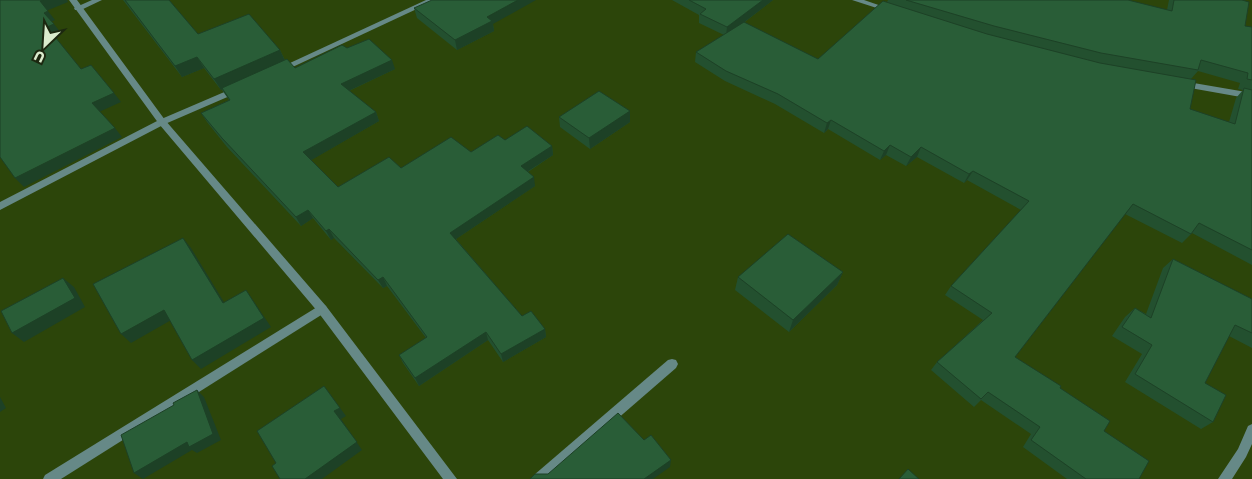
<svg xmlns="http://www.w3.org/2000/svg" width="1252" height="479" font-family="Poppins,sans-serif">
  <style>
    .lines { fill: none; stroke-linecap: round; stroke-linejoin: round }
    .minor { fill: #668987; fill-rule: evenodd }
    .tertiary { fill: #668987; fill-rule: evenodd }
    .wall { fill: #23502f; fill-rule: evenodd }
    .shaded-wall { fill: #1d4126 }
    .building { fill: #295d37; stroke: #1d4126 }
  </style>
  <rect width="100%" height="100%" fill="#2c450a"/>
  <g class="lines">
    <g class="minor">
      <polygon points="92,0 102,0 81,10 75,10 74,8"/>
      <polygon points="426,0 436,0 284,71 281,72 277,69"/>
      <polygon points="852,0 864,0 893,10 889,12"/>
      <polygon points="1182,81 1252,93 1252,99 1179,86 1179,82"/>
      <polygon points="236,87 240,90 239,92 165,124 0,210 0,202 159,120"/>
      <polygon points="322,304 326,306 327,309 326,312 61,479 43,479 45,475"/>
      <polygon points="672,359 676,360 678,364 676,368 548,479 532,479 534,475 668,360"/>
      <polygon points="1252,424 1252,444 1246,457 1232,479 1218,479 1238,449 1248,426"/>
    </g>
    <polygon class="tertiary" points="69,0 77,0 165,120 326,306 457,479 443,479 318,312 159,124"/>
  </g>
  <g class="wall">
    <polygon points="123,0 169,0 198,34 280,50 285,60 295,68 347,48 395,69 349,91 376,112 379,121 311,160 338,187 401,168 471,152 505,140 552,146 553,155 528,172 535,186 456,239 522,316 545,329 546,337 503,362 488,340 419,386 403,363 399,355 426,338 387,286 383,288 334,238 331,240 313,218 301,226 227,147 207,122 201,113 229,100 222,90 221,90 204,68 182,77"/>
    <path d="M672,0H773L741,25L818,59L887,2L888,0H1128L1167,10L1169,0H1242L1245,26L1252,27V265L1192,233L1182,243L1125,214L1015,357L1060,388L1104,431L1139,479H1067L1023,447L1031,434L981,400L974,407L931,370L937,362L983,320L945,295L951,286L1021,210L967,180L964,183L917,157L906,166L886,155L880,160L828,129L824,133L775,104L725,81L695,62L696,52L724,35L699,23V15ZM1198,71L1240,83L1238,89L1243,90L1236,98L1229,122L1190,109L1191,79Z"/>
    <polygon points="414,8 493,24 494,31 457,50 417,18"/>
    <polygon points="559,117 630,122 590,149 560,127"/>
    <polygon points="1173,259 1252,299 1252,348 1229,336 1205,383 1213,422 1201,429 1125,382 1142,354 1112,336 1125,317 1135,308 1146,314 1163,268"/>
    <polygon points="843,272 837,285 789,332 735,290 738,277"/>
  </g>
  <g class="shaded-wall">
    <polygon points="44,0 67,0 68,2 46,11 40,1"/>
    <polygon points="518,0 536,0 493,24 494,31 457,50 455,40 487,17"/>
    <polygon points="763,0 773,0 726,36 727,27"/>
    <polygon points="48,11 55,20 51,22 44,13"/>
    <polygon points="54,24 61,33 54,36 47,27"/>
    <polygon points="280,50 285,61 221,90 214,79"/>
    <polygon points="197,57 204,68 182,77 175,66"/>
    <polygon points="392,60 395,69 344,93 341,84"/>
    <polygon points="114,93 121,102 99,112 92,103"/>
    <polygon points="630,111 630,122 590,149 589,138"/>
    <polygon points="376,112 379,121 308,162 303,152"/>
    <polygon points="831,120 828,129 824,133 827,123"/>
    <polygon points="115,128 122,137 24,187 15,178"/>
    <polygon points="890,145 886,155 880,160 884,151"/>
    <polygon points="552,146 553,155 522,175 521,166"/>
    <polygon points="921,147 917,157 906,166 911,157"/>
    <polygon points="973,171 967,180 964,183 969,174"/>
    <polygon points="534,177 535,186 453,241 450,233"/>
    <polygon points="308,210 313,218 301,226 296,217"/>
    <polygon points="329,229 334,238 331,240 326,231"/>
    <polygon points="183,238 191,248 230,312 223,303"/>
    <polygon points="843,272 837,285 789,332 793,320"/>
    <polygon points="383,277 387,286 383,288 378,280"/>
    <polygon points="63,278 74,287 85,307 24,342 12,333"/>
    <polygon points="246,290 271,327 201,369 192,360"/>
    <polygon points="164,310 173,319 131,343 121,334"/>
    <polygon points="545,329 546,337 503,362 501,354"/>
    <polygon points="486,332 488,340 419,386 415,378"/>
    <polygon points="324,386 346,416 341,419 362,450 322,479 305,479 334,411"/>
    <polygon points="197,390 204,397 221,440 197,453 192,450 143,479 134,473"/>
    <polygon points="0,397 6,408 0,412"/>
    <polygon points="671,460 670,467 653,479 644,479"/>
  </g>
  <g class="building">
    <polygon points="0,0 44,0 40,1 48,11 44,13 54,24 47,27 81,69 91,65 114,93 92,103 115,128 15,178 0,157"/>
    <polygon points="125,0 169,0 198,34 249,14 280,50 214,79 197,57 175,66"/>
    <polygon points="432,0 518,0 487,17 492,21 455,40 414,8"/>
    <polygon points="689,0 763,0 727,27 700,14 706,9"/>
    <polygon points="906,0 1128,0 1172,11 1174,0 1242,0 1249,2 1245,26 1252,27 1252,80 1247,79 1248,73 1201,60 1198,70 1101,53 994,26"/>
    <polygon points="883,1 987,34 1100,63 1196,80 1190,109 1235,124 1244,88 1252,90 1252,250 1199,223 1191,234 1133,204 1015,357 1061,386 1060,388 1110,421 1104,431 1149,461 1139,479 1086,479 1031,440 1040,427 988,392 981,399 937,362 992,313 951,286 1029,201 973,171 969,174 921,147 911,157 890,145 884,151 831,120 827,123 778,94 726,71 696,52 744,22 818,59"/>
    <polygon points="369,39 392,60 341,84 376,112 303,152 338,187 389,157 401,168 451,137 471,152 498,135 505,140 527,126 552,146 521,166 534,177 450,233 522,316 531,311 545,329 501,354 486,332 415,378 399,355 427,337 383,277 378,280 329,229 326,231 308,210 296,217 222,138 201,113 230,100 222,88 287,59 295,68 342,45 347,48"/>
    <polygon points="599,91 630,111 589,138 559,117"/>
    <polygon points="788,234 843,272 793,320 738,277"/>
    <polygon points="183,238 223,303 246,290 264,318 192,360 164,310 121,334 93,284"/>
    <polygon points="1173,259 1252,299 1252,333 1235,325 1205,383 1226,395 1213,422 1135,374 1152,345 1122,327 1135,308 1151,318"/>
    <polygon points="63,278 75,298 12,333 1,311"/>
    <polygon points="324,386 340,408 334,411 357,442 305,479 280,479 272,466 276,463 257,431"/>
    <polygon points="197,390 213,434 189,447 187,442 134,473 121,435 174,405 173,403"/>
    <polygon points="618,413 644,440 651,435 671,460 644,479 530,479 535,474 548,474"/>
    <polygon points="908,469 919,479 899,479"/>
  </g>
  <g transform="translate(45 45) rotate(205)" stroke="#1c2810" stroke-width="4" paint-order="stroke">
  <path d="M0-4L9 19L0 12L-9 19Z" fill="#dbeccd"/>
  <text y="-8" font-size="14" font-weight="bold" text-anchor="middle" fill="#dbeccd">U</text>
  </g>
</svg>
